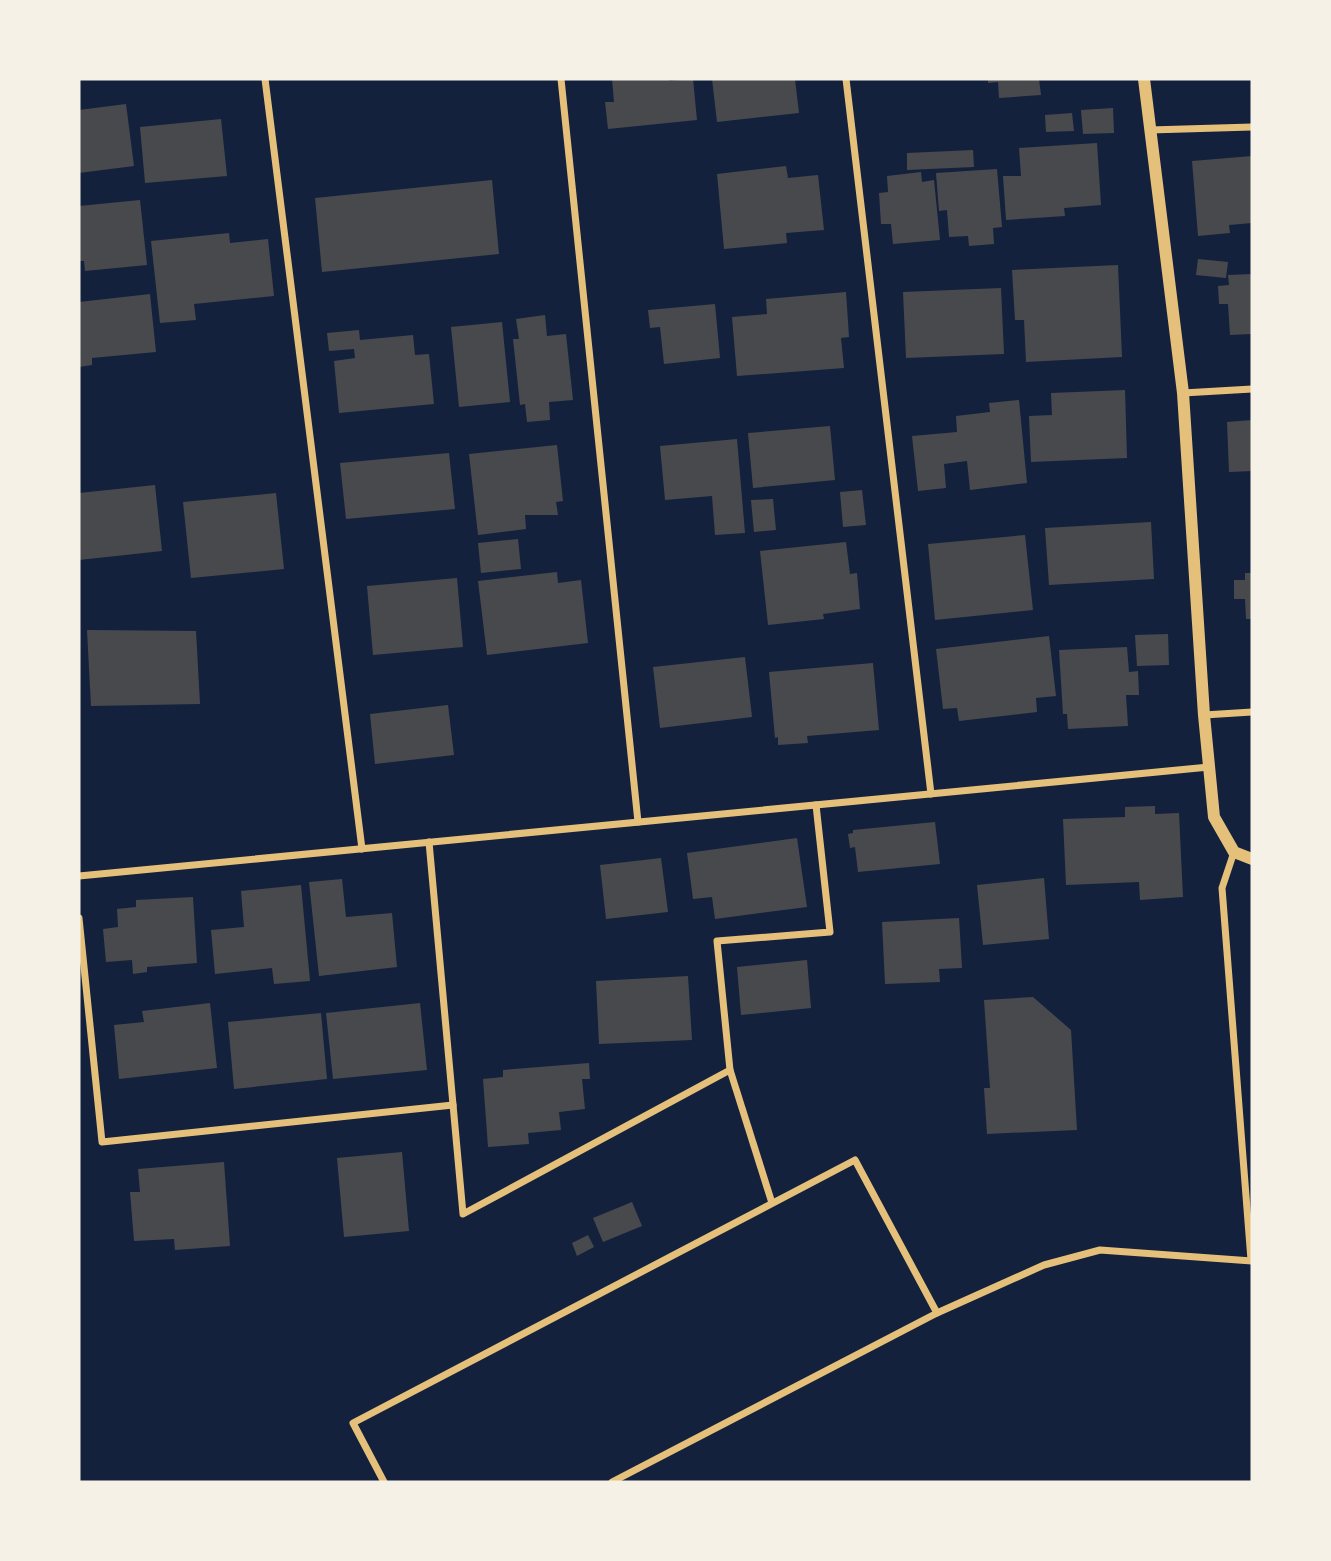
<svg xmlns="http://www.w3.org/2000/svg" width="1331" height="1561" font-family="'Nunito Sans',sans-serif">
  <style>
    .building { fill: #48494c }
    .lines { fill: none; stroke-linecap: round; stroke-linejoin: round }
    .minor { stroke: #e5c07b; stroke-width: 7 }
    .tertiary { stroke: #e5c07b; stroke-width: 12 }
  </style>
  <rect width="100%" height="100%" fill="#14213d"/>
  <g class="building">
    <polygon points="612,79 669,79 669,81 693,79 697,120 608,129 605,102 614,102"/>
    <polygon points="712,79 795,79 799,113 717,122"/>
    <polygon points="988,79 1039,79 1041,95 999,98 998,82 988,83"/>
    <polygon points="126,104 134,166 79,173 79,110"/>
    <polygon points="1113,108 1114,133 1083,134 1081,110"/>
    <polygon points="1072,113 1074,131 1046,132 1045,115"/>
    <polygon points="221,119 227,176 145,183 140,127"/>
    <polygon points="1097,143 1101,205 1064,208 1065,216 1006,220 1003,176 1021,176 1019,148"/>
    <polygon points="973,150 974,167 907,170 907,153"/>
    <polygon points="1252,156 1252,223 1229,225 1230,233 1198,236 1192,161"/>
    <polygon points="786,166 788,178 818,175 824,230 786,233 787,243 724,249 717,174"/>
    <polygon points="997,169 1002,227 993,228 994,244 969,246 968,236 949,237 947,210 939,211 936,173"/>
    <polygon points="921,172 922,182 934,180 940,240 893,244 891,224 881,224 879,193 888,192 887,176"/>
    <polygon points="492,180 499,254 322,272 315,198"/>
    <polygon points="140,200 147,265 85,271 84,261 79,261 79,206"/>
    <polygon points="229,233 230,243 268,239 274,296 194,304 196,320 160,323 151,241"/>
    <polygon points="1198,259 1228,262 1226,278 1196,275"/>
    <polygon points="1118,265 1122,357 1026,362 1024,320 1015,320 1012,270"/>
    <polygon points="1252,274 1252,334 1230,335 1228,304 1219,304 1218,286 1229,285 1228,275"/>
    <polygon points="1001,288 1004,354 906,358 903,292"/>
    <polygon points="846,292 849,337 841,338 844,368 737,376 732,317 767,314 766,299"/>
    <polygon points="150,294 156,352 92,358 92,365 79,367 79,302"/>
    <polygon points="715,304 720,358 664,364 660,327 650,328 648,310"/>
    <polygon points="545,315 547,336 566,334 573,400 549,402 550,420 527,422 525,404 520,405 513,339 519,339 516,319"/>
    <polygon points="502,322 510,402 459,407 451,327"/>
    <polygon points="359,330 360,340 413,335 415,355 429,354 434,404 339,413 334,361 355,358 354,349 329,351 327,333"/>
    <polygon points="1125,390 1127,458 1031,462 1029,416 1052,415 1051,393"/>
    <polygon points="1019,400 1027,483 970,490 967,461 944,464 946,488 918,491 912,436 957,432 956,416 990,412 989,403"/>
    <polygon points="1252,420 1252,471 1229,472 1227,422"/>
    <polygon points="830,426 835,480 753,488 748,433"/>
    <polygon points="737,439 745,533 715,535 712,496 665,500 660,446"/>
    <polygon points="557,445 563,501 556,502 558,515 525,515 526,529 478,535 469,454"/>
    <polygon points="449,453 455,509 346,519 340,463"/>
    <polygon points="155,485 162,551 79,560 79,493"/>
    <polygon points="862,490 866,525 843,527 840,492"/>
    <polygon points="276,493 284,569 191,578 183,502"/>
    <polygon points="773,499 776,530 754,532 751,500"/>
    <polygon points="1151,522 1154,579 1049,585 1045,528"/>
    <polygon points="1025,535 1033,610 935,620 928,544"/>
    <polygon points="518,539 521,569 481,573 478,543"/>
    <polygon points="846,542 850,574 857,573 860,609 823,614 824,619 768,625 760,551"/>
    <polygon points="557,572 558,583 581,580 588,643 487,655 478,581"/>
    <polygon points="1245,573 1252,573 1252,619 1246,619 1245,599 1234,599 1234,580 1245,580"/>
    <polygon points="457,578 463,647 373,655 367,586"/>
    <polygon points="87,630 196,631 200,704 91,706"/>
    <polygon points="1168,634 1169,665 1137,666 1135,635"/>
    <polygon points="1049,636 1056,696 1036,698 1037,712 959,721 957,708 943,709 936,649"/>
    <polygon points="1127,647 1129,672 1138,671 1139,695 1126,695 1128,726 1068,729 1067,714 1063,714 1059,650"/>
    <polygon points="745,657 752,717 660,728 653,667"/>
    <polygon points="873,663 879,730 807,736 808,743 778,745 778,737 775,738 769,672"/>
    <polygon points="448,705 454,755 375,764 370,714"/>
    <polygon points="1155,806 1155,814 1179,813 1183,897 1140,900 1139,882 1066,885 1063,819 1125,817 1125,807"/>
    <polygon points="935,822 940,864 858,872 855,847 850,848 848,834 853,833 853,830"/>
    <polygon points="797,838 807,907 715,919 712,897 693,899 687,853"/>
    <polygon points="661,858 668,912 606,919 600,865"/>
    <polygon points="1044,878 1049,939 983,945 977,885"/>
    <polygon points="342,879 346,917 392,913 397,967 319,976 309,882"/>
    <polygon points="301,885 310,981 274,984 272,968 215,974 211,930 244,927 241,891"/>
    <polygon points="193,897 197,963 147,967 147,972 133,974 132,960 106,962 103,929 118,927 117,909 136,907 136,900"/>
    <polygon points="959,918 962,968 939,969 940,982 885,984 882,922"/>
    <polygon points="807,960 811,1008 741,1015 737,967"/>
    <polygon points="688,976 692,1040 599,1044 596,981"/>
    <polygon points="1033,997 1071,1030 1077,1130 987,1134 984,1088 990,1088 984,1000"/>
    <polygon points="210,1003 217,1068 119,1079 114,1025 144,1022 142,1011"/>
    <polygon points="420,1003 427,1070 333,1079 326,1013"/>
    <polygon points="321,1013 327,1079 234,1089 228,1022"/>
    <polygon points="589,1063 590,1079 582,1079 585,1109 559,1112 561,1130 528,1133 529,1144 488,1147 483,1079 503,1077 503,1070"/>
    <polygon points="402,1152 409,1231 344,1237 337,1158"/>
    <polygon points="224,1162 230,1246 175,1250 174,1239 134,1241 130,1192 140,1192 138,1169"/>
    <polygon points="632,1202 642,1226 603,1242 593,1218"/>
    <polygon points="588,1235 594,1247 577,1256 572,1243"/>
  </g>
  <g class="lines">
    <g class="minor">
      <polyline points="265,79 362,849"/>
      <polyline points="561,79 638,822"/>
      <polyline points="846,79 931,794"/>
      <polyline points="1150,130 1252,127"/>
      <polyline points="1183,393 1252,389"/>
      <polyline points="1204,715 1252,712"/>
      <polyline points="429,842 463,1214 730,1070 717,941 830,932 816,805"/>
      <polyline points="1234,852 1222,888 1251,1260"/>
      <polyline points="79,876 1209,767"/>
      <polyline points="79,918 102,1142 453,1105"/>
      <polyline points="730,1070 772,1203"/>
      <polyline points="384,1482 353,1423 855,1160 937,1313"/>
      <polyline points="612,1482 937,1313 1044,1265 1100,1250 1252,1261"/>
    </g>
    <polyline class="tertiary" points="1144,79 1183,393 1204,715 1214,817 1234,852 1252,859"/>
  </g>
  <rect width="1331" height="1561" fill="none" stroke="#f6f1e7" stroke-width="161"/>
</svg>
